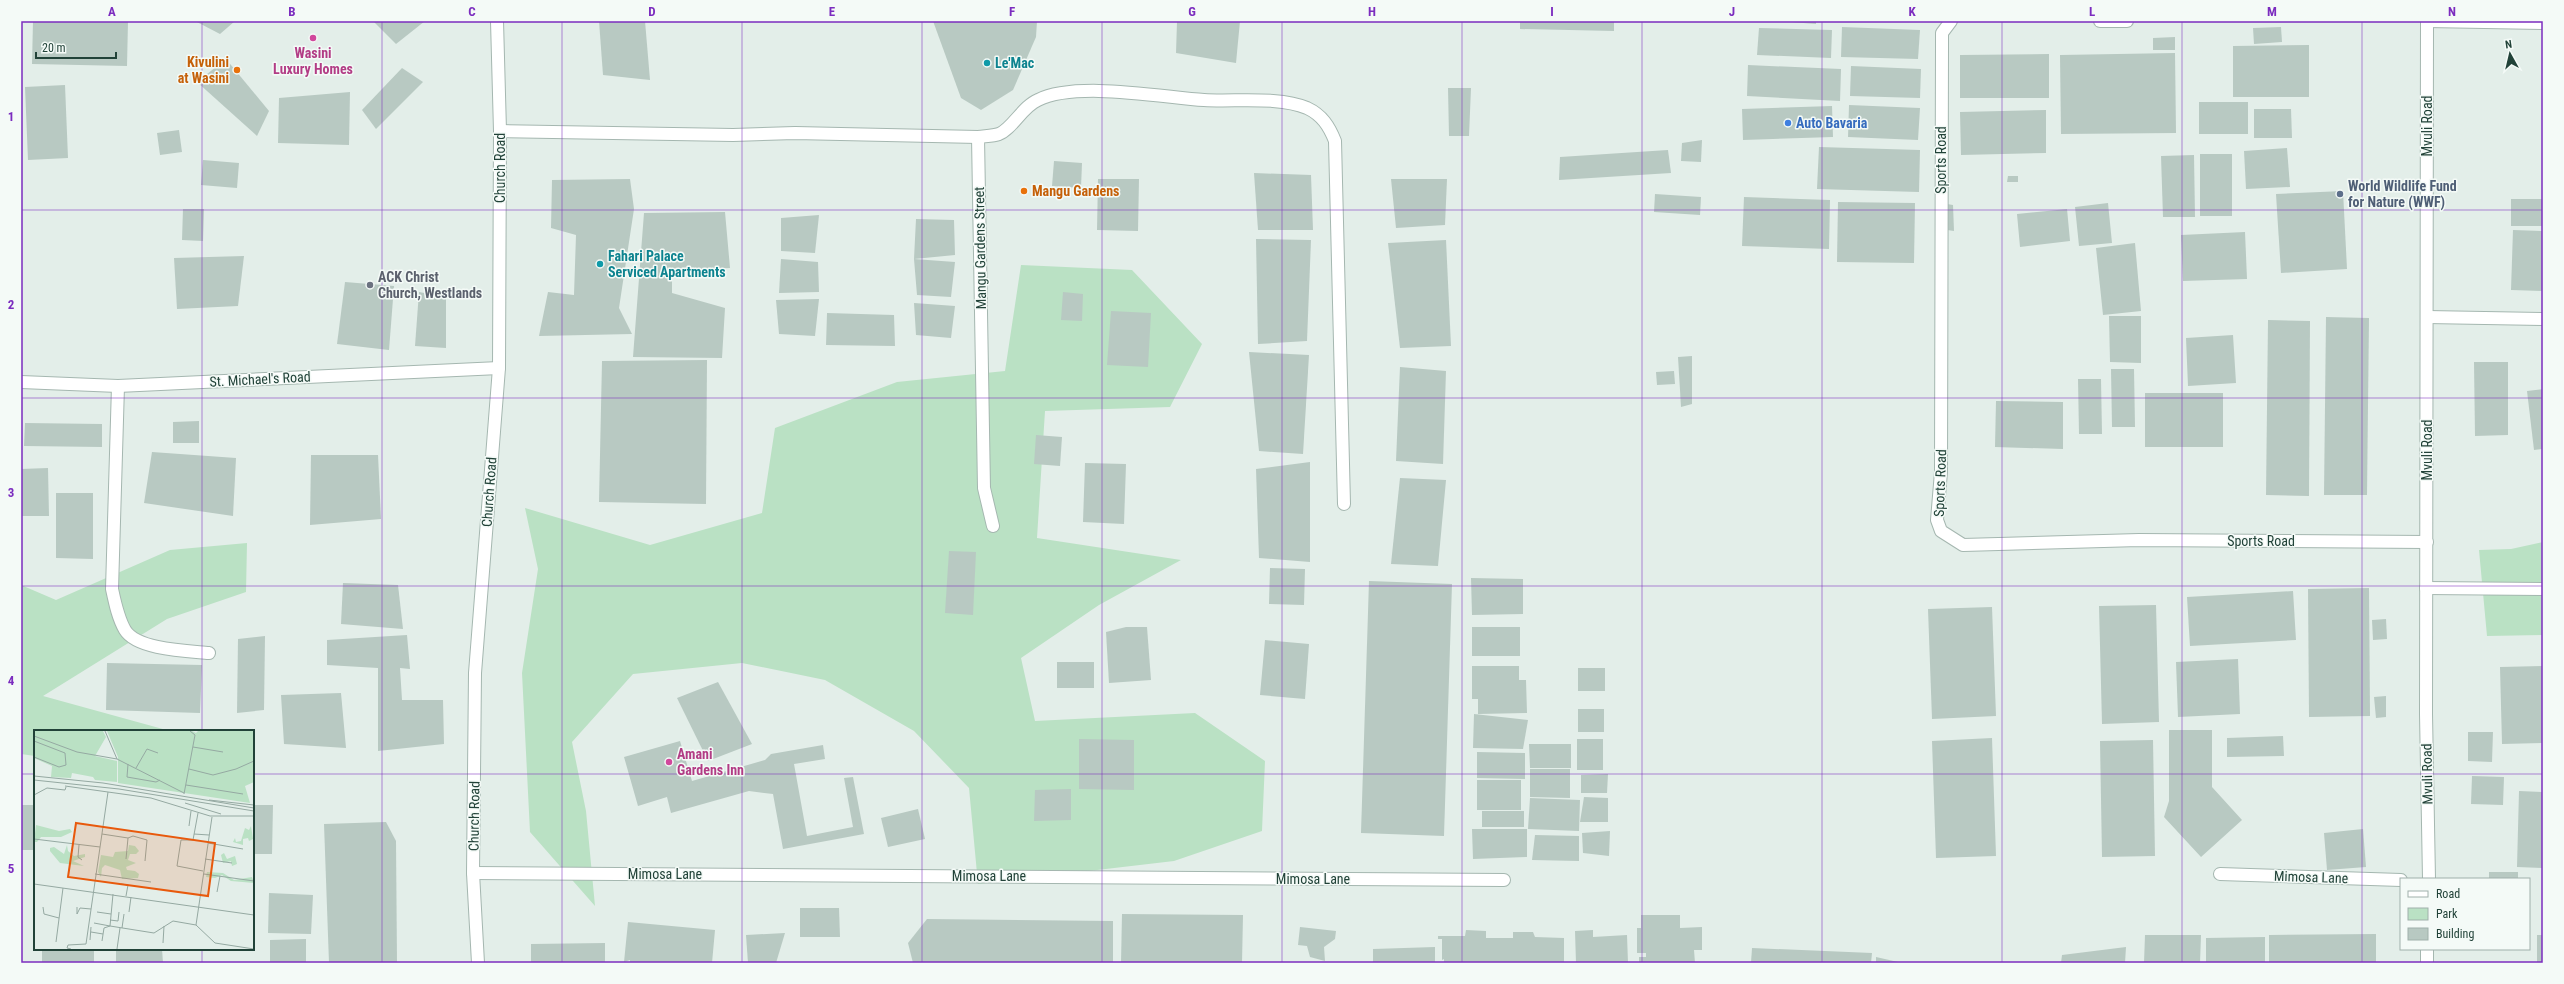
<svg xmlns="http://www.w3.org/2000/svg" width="2564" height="984" font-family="'Roboto Condensed',sans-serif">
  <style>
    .green { fill: #bae1c4 }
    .building { fill: #b8c9c2 }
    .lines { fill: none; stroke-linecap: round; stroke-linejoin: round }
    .minor-casing { stroke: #a5b7b0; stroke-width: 14 }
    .minor { stroke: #fff; stroke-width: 12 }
    .grid { fill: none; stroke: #7b2cbf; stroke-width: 1; stroke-opacity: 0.55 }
    .hotel-dot { fill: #d1479c; stroke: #f4faf7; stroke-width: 1.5 }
    .culture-dot { fill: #0f9aa8; stroke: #f4faf7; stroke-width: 1.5 }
    .food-dot { fill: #e8710a; stroke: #f4faf7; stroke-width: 1.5 }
    .shop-dot { fill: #3f7fe0; stroke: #f4faf7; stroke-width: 1.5 }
    .service-dot { fill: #5c6f8a; stroke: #f4faf7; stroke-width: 1.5 }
    .worship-dot { fill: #6b7280; stroke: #f4faf7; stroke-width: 1.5 }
    .labels { text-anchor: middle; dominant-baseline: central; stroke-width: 3; stroke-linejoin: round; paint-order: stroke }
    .hotel-label { font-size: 14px; font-weight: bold; fill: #b23c85; stroke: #f4faf7 }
    .food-label { font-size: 14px; font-weight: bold; fill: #c56008; stroke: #f4faf7; text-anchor: end }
    .culture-label { font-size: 14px; font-weight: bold; fill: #0d838f; stroke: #f4faf7; text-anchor: start }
    .shop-label { font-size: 14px; font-weight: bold; fill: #366cbe; stroke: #f4faf7; text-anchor: start }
    .street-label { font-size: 14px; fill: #214238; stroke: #f4faf7 }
    .service-label { font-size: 14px; font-weight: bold; fill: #4e5e75; stroke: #f4faf7; text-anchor: start }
    .worship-label { font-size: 14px; font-weight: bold; fill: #5b616d; stroke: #f4faf7; text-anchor: start }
    .inset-road { fill: none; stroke: #95a9a2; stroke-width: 1 }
    .view { fill: #e8590c; fill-opacity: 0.15; stroke: #e8590c; stroke-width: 2 }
    .inset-edge { fill: none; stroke: #214238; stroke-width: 2 }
    .neatline { fill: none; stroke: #7b2cbf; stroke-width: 1.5 }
    .grid-label { font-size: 13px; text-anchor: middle; font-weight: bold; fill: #7b2cbf }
  </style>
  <rect width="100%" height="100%" fill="#e3eee9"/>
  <g class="green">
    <polygon points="1021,265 1132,270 1202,344 1170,407 1045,411 1037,538 1181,560 1099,605 1021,658 1035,721 1195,713 1265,761 1262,831 1174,861 978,884 969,788 914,731 825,680 742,663 633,674 572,742 586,811 595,906 530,832 522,673 538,569 525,508 650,545 762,513 775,428 897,382 1005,371"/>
    <polygon points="2543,542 2543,635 2487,636 2479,550 2511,549"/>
    <polygon points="247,543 246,592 167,619 43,696 170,731 35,731 35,756 21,754 21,585 56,600 170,550"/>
  </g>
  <g class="building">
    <polygon points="33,21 128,21 127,66 32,64"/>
    <polygon points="195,21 235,21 220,34"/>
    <polygon points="373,21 425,21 396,44"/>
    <polygon points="599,21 645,21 650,80 603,75"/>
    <polygon points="933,21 1037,21 1036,37 1013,90 981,110 961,98"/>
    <polygon points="1177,21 1240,21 1236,63 1176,53"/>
    <polygon points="1520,21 1614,21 1614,31 1520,29"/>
    <polygon points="1777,21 1816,21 1816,24"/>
    <polygon points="1842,27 1920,30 1918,59 1841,57"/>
    <polygon points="2281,27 2282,42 2254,44 2253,28"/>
    <polygon points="1759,28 1832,30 1831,58 1757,55"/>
    <polygon points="2175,37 2175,50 2153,50 2153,38"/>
    <polygon points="2309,45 2309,97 2233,97 2233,46"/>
    <polygon points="2175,53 2176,133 2061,134 2060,55"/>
    <polygon points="2049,54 2049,98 1960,98 1960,55"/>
    <polygon points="226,59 269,111 257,136 197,82"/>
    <polygon points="1748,65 1841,69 1840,101 1747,96"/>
    <polygon points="1851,66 1921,69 1920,98 1850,96"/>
    <polygon points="402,68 423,82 376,129 362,110"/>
    <polygon points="65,85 68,158 28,160 25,87"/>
    <polygon points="1448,88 1471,88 1469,136 1449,136"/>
    <polygon points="350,92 349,145 278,143 279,98"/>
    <rect x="2199" y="102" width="49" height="32"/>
    <polygon points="1849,105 1920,108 1918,140 1848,137"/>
    <polygon points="1832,106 1833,137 1743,140 1742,109"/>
    <polygon points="2254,109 2291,109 2292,138 2254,138"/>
    <polygon points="2046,110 2046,153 1961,155 1960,112"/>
    <polygon points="179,130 182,152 160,155 157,133"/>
    <polygon points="1702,140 1701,162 1681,161 1682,143"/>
    <polygon points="1819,147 1920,150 1919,192 1817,189"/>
    <polygon points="2287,148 2290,187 2246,189 2244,151"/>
    <polygon points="1668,150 1671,173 1559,180 1560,157"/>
    <rect x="2200" y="154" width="32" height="62"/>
    <polygon points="2194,155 2195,217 2163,217 2161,156"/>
    <polygon points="203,160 239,163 237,188 201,185"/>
    <polygon points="1054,161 1082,163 1081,188 1052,186"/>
    <polygon points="1254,173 1311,175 1313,230 1258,230"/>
    <polygon points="2008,176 2018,176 2018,182 2007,182"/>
    <polygon points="630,179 634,209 619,308 632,334 539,336 548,292 574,295 576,235 551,228 552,180"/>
    <polygon points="1098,179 1139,179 1138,231 1097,230"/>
    <polygon points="1391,179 1447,179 1445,225 1396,228"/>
    <polygon points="2343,191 2347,269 2281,273 2276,194"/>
    <polygon points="1655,194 1701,197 1700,215 1654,212"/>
    <polygon points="1744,197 1830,200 1829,249 1742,246"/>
    <rect x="2511" y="199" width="32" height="27"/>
    <polygon points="1838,202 1915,203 1914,263 1837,262"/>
    <polygon points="2108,203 2112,243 2079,246 2075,207"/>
    <polygon points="1947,204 1953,205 1954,231 1947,230"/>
    <polygon points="183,209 204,209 203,241 182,240"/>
    <polygon points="2067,209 2070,241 2020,247 2017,214"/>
    <polygon points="725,212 730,268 672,271 672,293 725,308 722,358 633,357 644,213"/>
    <polygon points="819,215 815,253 781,251 781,218"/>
    <polygon points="916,219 954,220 955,255 914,259 955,262 951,297 917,295 914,259"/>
    <polygon points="2513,230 2543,231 2543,291 2511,290"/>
    <polygon points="2245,232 2247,279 2183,281 2181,235"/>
    <polygon points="1256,239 1311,240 1307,341 1258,344"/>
    <polygon points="1446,240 1451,346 1400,348 1388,243"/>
    <polygon points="2135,243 2141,311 2103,315 2096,248"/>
    <polygon points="244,256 238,306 177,309 174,258"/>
    <polygon points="781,259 818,262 819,292 779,293"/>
    <polygon points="345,282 394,286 389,350 337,344"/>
    <polygon points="419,292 446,297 446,348 415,346"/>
    <polygon points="1063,292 1083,294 1082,321 1061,320"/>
    <polygon points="819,299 815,336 779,334 776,300"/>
    <polygon points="914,303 955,306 951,338 916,335"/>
    <polygon points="1111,311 1151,313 1148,367 1107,365"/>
    <polygon points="827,313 894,315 895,346 826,345"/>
    <polygon points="2109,316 2141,316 2141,363 2110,362"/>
    <polygon points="2326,317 2369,318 2367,495 2324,495"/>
    <polygon points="2268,320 2310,321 2309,496 2266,495"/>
    <polygon points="2233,335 2236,383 2188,386 2186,338"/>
    <polygon points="1249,352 1309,355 1303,454 1259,451"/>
    <polygon points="1692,356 1692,404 1681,407 1678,357"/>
    <polygon points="707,360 706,504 599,502 602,361"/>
    <polygon points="2474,362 2508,362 2508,435 2475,436"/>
    <polygon points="1400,367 1446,371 1443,464 1396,461"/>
    <polygon points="2111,369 2134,369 2135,427 2112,427"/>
    <polygon points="1674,371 1675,384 1657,385 1656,372"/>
    <polygon points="2078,379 2101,379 2102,434 2079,434"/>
    <polygon points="2543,389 2543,449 2534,450 2527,391"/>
    <rect x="2145" y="393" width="78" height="54"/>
    <polygon points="1996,401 2063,402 2063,449 1995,447"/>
    <polygon points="199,421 199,443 173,443 173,422"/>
    <polygon points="25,423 102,424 102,447 24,446"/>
    <polygon points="1036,435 1062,437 1060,466 1034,464"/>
    <polygon points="152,452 236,458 233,516 144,503"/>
    <polygon points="311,455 378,455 381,519 310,525"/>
    <polygon points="1310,462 1310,562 1259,558 1256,469"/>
    <polygon points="1085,463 1126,464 1124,524 1083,522"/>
    <polygon points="48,468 49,516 21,516 21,469"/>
    <polygon points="1400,478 1446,480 1438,566 1391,564"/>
    <polygon points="56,493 93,493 93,559 56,558"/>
    <polygon points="949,551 976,552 973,615 945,613"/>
    <polygon points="1270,568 1305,569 1304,605 1269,604"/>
    <polygon points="1471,578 1523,579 1523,614 1472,615"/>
    <polygon points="1369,581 1452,584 1444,836 1361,833"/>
    <polygon points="343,583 398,585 403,629 341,624"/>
    <polygon points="2369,588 2370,716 2309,717 2308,589"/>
    <polygon points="2293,591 2296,640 2190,646 2187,597"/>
    <polygon points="2156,605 2159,722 2102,724 2099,606"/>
    <polygon points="1992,607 1996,716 1932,719 1928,609"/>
    <polygon points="2386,619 2387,639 2373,640 2372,620"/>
    <polygon points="1126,627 1147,627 1151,680 1109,683 1106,632"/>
    <rect x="1472" y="627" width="48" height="29"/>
    <polygon points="407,635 410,669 400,668 402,700 443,700 444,744 378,751 378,668 327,665 327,640"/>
    <polygon points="265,636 264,710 237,713 238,639"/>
    <polygon points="1265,640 1309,644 1305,699 1260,695"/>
    <polygon points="2238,659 2240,714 2178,717 2176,662"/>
    <rect x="1057" y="662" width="37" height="26"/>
    <polygon points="107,663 202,665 200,713 106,710"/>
    <polygon points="1472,666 1519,666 1519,680 1526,680 1527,713 1478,714 1478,699 1472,699"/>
    <polygon points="2543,666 2543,743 2502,744 2500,667"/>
    <rect x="1578" y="668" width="27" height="23"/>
    <polygon points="718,682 752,744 708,761 677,698"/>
    <polygon points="341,693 346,748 284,744 281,695"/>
    <polygon points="2386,696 2386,717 2376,718 2374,697"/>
    <rect x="1578" y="709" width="26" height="23"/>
    <polygon points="1474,714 1528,720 1523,749 1473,748"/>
    <polygon points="2169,730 2212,730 2212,787 2242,820 2201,857 2164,817 2169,801"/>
    <polygon points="2468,732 2493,732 2492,762 2468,761"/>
    <polygon points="2283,736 2284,756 2227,757 2227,738"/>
    <polygon points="1992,738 1996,856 1936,858 1932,741"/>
    <polygon points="1079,739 1134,740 1134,790 1079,789"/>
    <rect x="1577" y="739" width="26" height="31"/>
    <polygon points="2153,740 2155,856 2102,857 2100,741"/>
    <polygon points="680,741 692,781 765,760 771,754 823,745 825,759 794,764 807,836 853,827 844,778 853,777 864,834 783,849 773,794 749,791 671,813 667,797 638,806 624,757"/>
    <polygon points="1529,744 1571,744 1571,768 1530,768"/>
    <polygon points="1477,752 1525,753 1525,779 1477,778"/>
    <polygon points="1530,769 1570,769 1570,798 1530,797"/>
    <polygon points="1608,774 1607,793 1581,793 1581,775"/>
    <polygon points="2472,776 2504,777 2503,805 2471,804"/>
    <rect x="1477" y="780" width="44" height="30"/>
    <polygon points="1071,789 1071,820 1034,821 1035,790"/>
    <polygon points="2519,791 2543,792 2543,868 2517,867"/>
    <polygon points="1584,797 1608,798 1608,822 1580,822"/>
    <polygon points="1530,798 1580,800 1579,831 1528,829"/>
    <rect x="21" y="805" width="14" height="45"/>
    <polygon points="253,805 273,805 272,854 253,854"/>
    <polygon points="918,809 925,839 888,847 881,818"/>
    <rect x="1482" y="811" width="42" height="16"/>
    <polygon points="386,822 396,841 397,963 329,963 324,824"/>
    <polygon points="1472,829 1527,829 1527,857 1473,859"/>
    <polygon points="2363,829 2366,867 2327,870 2324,833"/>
    <polygon points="1610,831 1609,856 1583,853 1582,833"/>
    <polygon points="1535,835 1579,836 1579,861 1532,860"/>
    <rect x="2489" y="872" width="29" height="7"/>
    <polygon points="269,893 313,895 311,934 268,933"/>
    <polygon points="800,908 839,908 840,937 800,937"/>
    <polygon points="1122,914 1243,915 1242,963 1121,963"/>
    <polygon points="1641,915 1680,915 1680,928 1702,927 1702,950 1694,950 1695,963 1639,963 1639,957 1646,957 1646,953 1637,953 1637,928 1641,928"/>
    <polygon points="927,919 1113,921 1113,963 913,963 908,943"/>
    <polygon points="628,922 715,930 712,963 630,963 630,960 624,962"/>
    <polygon points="1300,927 1336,931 1335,939 1324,947 1325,961 1310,957 1307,946 1298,945"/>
    <polygon points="1466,930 1486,931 1486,938 1513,938 1513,932 1533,932 1535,937 1564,938 1564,963 1444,963 1444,959 1442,960 1442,939 1438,939 1438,936 1465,936"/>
    <polygon points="1593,930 1593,937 1627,935 1628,963 1576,963 1575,931"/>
    <polygon points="785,933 776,963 748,963 746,935"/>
    <polygon points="2376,934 2376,963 2269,963 2269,935"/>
    <polygon points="2145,935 2201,935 2200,963 2144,963"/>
    <rect x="2537" y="935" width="6" height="28"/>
    <polygon points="2265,937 2265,963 2206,963 2206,938"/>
    <polygon points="306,939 306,963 270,963 270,940"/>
    <polygon points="605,943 605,963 531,963 531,944"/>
    <polygon points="1435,947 1435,963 1373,963 1373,949"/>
    <polygon points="2126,947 2125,963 2061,963 2062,955"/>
    <polygon points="1752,948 1872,953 1871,963 1751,963"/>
    <rect x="42" y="949" width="52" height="14"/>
    <polygon points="116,949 162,949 163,963 116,963"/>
    <polygon points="1876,957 1898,962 1898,963 1876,963"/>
  </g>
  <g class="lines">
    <g class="minor-casing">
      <g id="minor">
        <polyline points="1951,21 1942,33 1942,46 1941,472 1937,520 1941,531 1963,545 2139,540 2427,542"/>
        <polyline points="2100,21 2127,21"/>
        <polyline points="2427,21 2426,714 2429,879"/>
        <polyline points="2427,21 2543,23"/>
        <polyline points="500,131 733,135 795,133 978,137"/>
        <polyline points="2427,317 2543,319"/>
        <polyline points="21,382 118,386 499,368"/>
        <path d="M118,386L112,589C115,603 118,618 125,630C137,650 189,651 209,653"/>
        <path d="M993,526L984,488L978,137C985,136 993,136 999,134C1012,129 1023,106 1038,100C1076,81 1161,97 1204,100C1234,102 1279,96 1307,108C1322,115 1329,126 1335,141L1344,504"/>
        <polyline points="2426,588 2543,589"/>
        <polyline points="473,873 1504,880"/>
        <polyline points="2220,874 2401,880"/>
        <polyline points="478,963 473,873 475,673 499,368 500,131 497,21"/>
        <polyline points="2427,963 2427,949"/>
      </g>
    </g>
    <use href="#minor" class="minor"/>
  </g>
  <path class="grid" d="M202,21V731M382,21V963M562,21V963M742,21V963M922,21V963M1102,21V963M1282,21V963M1462,21V963M1642,21V963M1822,21V963M2002,21V963M2182,21V963M2362,21V963M21,210H2543M21,398H2543M21,586H2543M21,774H35M253,774H2543M202,949V963"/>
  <g class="hotel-dot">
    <circle cx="313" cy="38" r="4"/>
    <circle cx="669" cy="762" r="4"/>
  </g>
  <g class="culture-dot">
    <circle cx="987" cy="63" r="4"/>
    <circle cx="600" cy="264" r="4"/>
  </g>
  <g class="food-dot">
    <circle cx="237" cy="70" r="4"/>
    <circle cx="1024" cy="191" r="4"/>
  </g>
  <circle class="shop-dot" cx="1788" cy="123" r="4"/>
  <circle class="service-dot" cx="2340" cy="194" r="4"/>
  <circle class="worship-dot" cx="370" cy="285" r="4"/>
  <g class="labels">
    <g class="hotel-label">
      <text x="313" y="53">Wasini<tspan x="313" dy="16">Luxury Homes</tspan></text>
      <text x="677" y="754" text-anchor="start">Amani<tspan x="677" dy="16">Gardens Inn</tspan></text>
    </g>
    <g class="food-label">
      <text x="229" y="62">Kivulini<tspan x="229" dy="16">at Wasini</tspan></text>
      <text x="1032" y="191" text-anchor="start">Mangu Gardens</text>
    </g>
    <g class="culture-label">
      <text x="995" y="63">Le'Mac</text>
      <text x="608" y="256">Fahari Palace<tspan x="608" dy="16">Serviced Apartments</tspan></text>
    </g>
    <g class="shop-label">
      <text x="1796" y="123">Auto Bavaria</text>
    </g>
    <g class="street-label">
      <text transform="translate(2427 126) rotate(-90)">Mvuli Road</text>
      <text transform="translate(1941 160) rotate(-90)">Sports Road</text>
      <text transform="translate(500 168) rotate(-90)">Church Road</text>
      <text transform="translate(980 248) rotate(-91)">Mangu Gardens Street</text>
      <text transform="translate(260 379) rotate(-3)">St. Michael's Road</text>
      <text transform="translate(2427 450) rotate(-90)">Mvuli Road</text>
      <text transform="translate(1940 483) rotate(-88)">Sports Road</text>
      <text transform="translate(489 492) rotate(-86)">Church Road</text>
      <text x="2261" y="541">Sports Road</text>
      <text transform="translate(2427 774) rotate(-91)">Mvuli Road</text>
      <text transform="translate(474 816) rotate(-89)">Church Road</text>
      <text x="665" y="874">Mimosa Lane</text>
      <text x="989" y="876">Mimosa Lane</text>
      <text transform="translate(2311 877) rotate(2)">Mimosa Lane</text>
      <text x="1313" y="879">Mimosa Lane</text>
    </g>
    <g class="service-label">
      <text x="2348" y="186">World Wildlife Fund<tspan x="2348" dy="16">for Nature (WWF)</tspan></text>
    </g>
    <g class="worship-label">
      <text x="378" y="277">ACK Christ<tspan x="378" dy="16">Church, Westlands</tspan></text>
    </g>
  </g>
  <g transform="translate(34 730)">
    <rect width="220" height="220" fill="#e3eee9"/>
    <path d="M0,1H69L72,7L61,26L83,31V52L61,50L59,47L38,43L37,48L17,47L18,36L0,28ZM73,1H158L162,3L164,1H220V52L211,56L216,73L84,53V27ZM2,95L25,101L36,99L38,102L27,107H7L3,112H0ZM217,96L219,109L215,111L214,108L209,109V115L199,112L201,108L202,112L207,111L211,98L215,100ZM33,115L34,121L40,126L51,124V127L39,131L50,136L26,133L16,121V118L20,117L30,124ZM95,115L101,116L105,121L102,124H96L94,130L102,133L92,137L93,140L101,141L105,144L104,148L88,149L86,140L71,135L68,138L67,147L64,142L67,125L79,127L81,122L94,121ZM190,123L193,129L201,126L203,134L198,136L197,131L189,133L187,125ZM173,142L189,143L200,150L218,147L220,153L197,151L188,145L181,148L172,147Z" fill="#bae1c4"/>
    <path class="inset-road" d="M71,1L83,29M0,6L43,22L83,29L150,63M0,11L31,23L32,35L25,37L0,27M159,17L189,22M94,34L93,47L122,52L126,50M102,38L113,19L124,23M155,39L179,45L202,39L220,31M0,46L69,53L220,78M0,50L85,59L220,81M152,55L209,64M31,56L117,68L176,86H220M150,64L161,5L156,1M0,65L13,58L31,60L32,57M175,70L220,75M151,73L187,84M164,83L159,110H147L143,136L169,141M178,87L162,195L181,213L220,219M155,96L157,81M68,104L94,108M160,104L175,105M0,109L66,117M174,113L209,119M45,115L44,127L48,130M92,129L94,108L99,106L113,110L111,131M171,129L198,133M61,144L117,152M170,144L220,151M0,154L220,185M87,154L94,155L92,166M183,162L186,146M79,164L76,196L120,203L139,191L162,195M9,177L10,184L25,188M43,177V184L46,178L57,179M63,182L77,184M95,182L97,167M76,190L84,191L85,182M60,193L76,196M88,198L90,184M57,202L69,204M56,210L57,197M68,211L70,198L76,196M22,212L29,158M129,213L130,196M37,219L33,218L34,215L52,214L74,62M83,219L86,198"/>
    <path class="view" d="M42,93L181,113L174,166L34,147Z"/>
    <rect width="220" height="220" class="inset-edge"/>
  </g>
  <rect width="2564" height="984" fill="none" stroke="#f4faf7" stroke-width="44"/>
  <rect x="2400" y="878" width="130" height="72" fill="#f4faf7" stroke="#a0b0ab"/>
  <rect x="2408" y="891" width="20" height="6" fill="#ffffff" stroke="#a0b0ab"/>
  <text x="2436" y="898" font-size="12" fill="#214238">Road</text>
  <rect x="2408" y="908" width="20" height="12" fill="#bae1c4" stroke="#a0b0ab"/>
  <text x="2436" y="918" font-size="12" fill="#214238">Park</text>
  <rect x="2408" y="928" width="20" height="12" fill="#b8c9c2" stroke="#a0b0ab"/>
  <text x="2436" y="938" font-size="12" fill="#214238">Building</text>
  <g transform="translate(2510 54) rotate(352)" stroke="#f4faf7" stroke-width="3" paint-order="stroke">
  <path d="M0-3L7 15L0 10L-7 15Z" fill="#214238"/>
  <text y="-6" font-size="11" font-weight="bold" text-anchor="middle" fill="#214238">N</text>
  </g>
  <path d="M36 52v6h80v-6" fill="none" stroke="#214238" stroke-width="2"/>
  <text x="42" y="52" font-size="12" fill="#214238" stroke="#f4faf7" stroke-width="3" paint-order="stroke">20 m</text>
  <rect x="22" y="22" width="2520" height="940" class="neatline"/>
  <g class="grid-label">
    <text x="112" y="16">A</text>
    <text x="292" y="16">B</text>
    <text x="472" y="16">C</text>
    <text x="652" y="16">D</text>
    <text x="832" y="16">E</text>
    <text x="1012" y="16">F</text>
    <text x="1192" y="16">G</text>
    <text x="1372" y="16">H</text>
    <text x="1552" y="16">I</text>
    <text x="1732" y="16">J</text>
    <text x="1912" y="16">K</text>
    <text x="2092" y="16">L</text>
    <text x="2272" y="16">M</text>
    <text x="2452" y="16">N</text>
    <text x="11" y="121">1</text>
    <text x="11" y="309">2</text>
    <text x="11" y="497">3</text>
    <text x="11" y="685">4</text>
    <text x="11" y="873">5</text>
  </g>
</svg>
